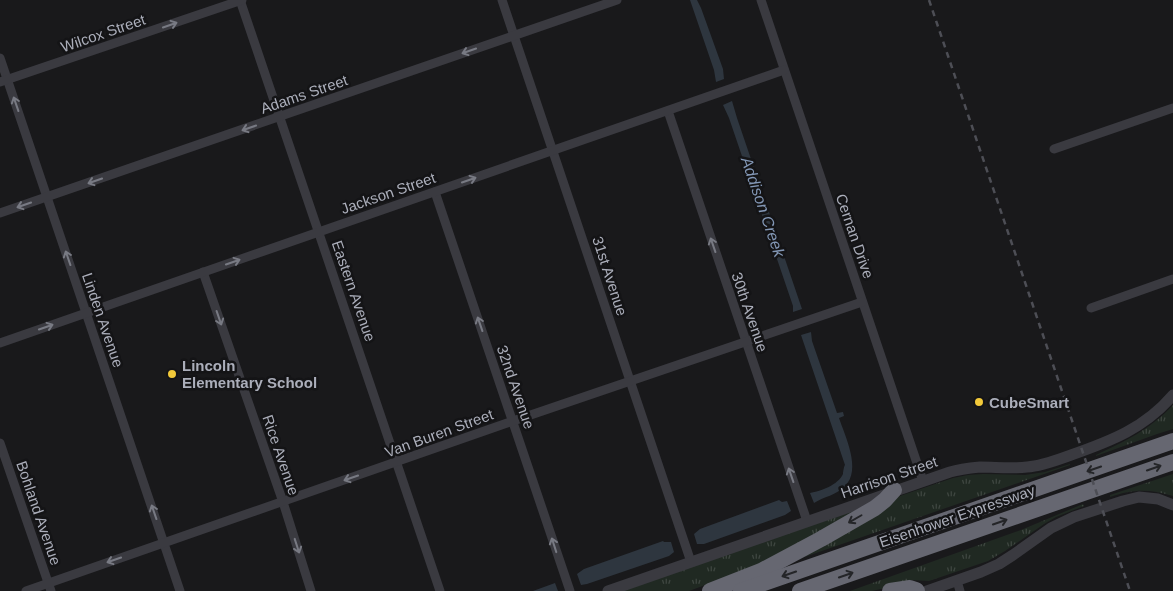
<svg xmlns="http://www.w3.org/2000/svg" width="1173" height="591" font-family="Arial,sans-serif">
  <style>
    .grass { fill: url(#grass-tufts) }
    .water { fill: #2e363f }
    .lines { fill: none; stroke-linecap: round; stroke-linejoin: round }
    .minor { stroke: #3a3a40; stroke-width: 9 }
    .tertiary { stroke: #3a3a40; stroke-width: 11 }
    .motorway { stroke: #666771; stroke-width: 16 }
    .rail { stroke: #4d4e55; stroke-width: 2.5; stroke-dasharray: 6 5; stroke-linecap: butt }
    .oneway { stroke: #787a83 }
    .oneway2 { stroke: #242528 }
    .poi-dot { fill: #f2c93a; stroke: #141416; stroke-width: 2 }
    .labels { text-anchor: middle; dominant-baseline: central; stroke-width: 5; stroke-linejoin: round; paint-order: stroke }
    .street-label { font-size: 15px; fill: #abaeba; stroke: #141416 }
    .poi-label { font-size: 15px; font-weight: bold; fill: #abaeba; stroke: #141416; text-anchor: start }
    .water-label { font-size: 16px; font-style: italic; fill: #8397b5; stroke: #141416 }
  </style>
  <defs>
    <pattern id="grass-tufts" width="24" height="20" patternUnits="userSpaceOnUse" patternTransform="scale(1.25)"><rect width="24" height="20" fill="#202922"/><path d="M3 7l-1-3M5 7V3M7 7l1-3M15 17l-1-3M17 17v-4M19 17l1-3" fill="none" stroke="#3e4640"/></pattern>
  </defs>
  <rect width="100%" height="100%" fill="#19191b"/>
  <g class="grass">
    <path d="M1173,405V429L1157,434L1096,456V455C1124,442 1151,429 1173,405Z"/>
    <polygon points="1070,464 1070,465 790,562 897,497 953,478 968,475 983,474 1025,475 1045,472"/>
    <path d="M1173,474V496C1149,489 1134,489 1110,497V495Z"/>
    <polygon points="1083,504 1084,506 1056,517 1044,524 1005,551 988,561 929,581 910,580 903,584 872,591 850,591 1021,530"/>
    <polygon points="868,505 778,558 689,591 620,591"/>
  </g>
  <g class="water">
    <polygon points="690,0 697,0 701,8 723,69 724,79 716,82 714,70"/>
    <polygon points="732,101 737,118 802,309 793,312 793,306 729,118 723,105"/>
    <path d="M811,332L812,341L837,413L843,412L844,416L839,418C845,436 862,470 845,486C837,495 823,497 814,503L810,493C821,491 838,485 843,474C843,472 844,466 845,465L801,335Z"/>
    <polygon points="779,500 782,502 787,501 791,511 785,515 704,544 697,544 694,534 700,529"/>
    <polygon points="663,541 664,542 671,542 674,552 669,556 587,584 581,585 577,574 584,569"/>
    <polygon points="555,583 558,591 533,591"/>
  </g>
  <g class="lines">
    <g class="minor">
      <polyline points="240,0 440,591"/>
      <polyline points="502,0 691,562"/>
      <polyline points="761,0 923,481"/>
      <polyline points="0,58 180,591"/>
      <polyline points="0,82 242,0"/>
      <polyline points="668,111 807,521"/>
      <polyline points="1054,149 1173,108"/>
      <polyline points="435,192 570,591"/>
      <polyline points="0,213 617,0"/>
      <polyline points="203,272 283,502 311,591"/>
      <polyline points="1091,308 1173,279"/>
      <polyline points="0,343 784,70"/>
      <polyline points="0,443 51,591"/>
      <polyline points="957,581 960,591"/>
      <polyline points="26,591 513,421 862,302"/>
    </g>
    <g class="tertiary">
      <path d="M608,591L950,472C960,469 970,468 980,467C996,467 1011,469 1027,467C1042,466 1057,460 1071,455C1111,441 1145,428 1173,395"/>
      <polyline points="927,591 981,572 999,564 1013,555 1051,528 1074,517 1123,501 1139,497 1158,499 1173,505"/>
    </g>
    <g class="motorway">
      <polyline points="710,591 761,571 821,539 875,508 885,500 894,490"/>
      <polyline points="741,591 1173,441"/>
      <polyline points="800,591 1173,462"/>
      <polyline points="890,591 910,588 916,590 917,591"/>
    </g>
    <polyline class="rail" points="929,0 1130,591"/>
  </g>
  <defs><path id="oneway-shaft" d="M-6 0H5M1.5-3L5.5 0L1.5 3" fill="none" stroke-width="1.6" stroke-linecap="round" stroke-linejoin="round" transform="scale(1.25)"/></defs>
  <g class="oneway">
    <use href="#oneway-shaft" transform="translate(170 25) rotate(-19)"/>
    <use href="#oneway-shaft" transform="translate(469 51) rotate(161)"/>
    <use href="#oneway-shaft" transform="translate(16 104) rotate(-109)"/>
    <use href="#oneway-shaft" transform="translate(249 128) rotate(161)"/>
    <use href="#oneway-shaft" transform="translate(469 180) rotate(-19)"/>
    <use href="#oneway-shaft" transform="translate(95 181) rotate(161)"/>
    <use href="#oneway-shaft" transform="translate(24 205) rotate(161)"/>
    <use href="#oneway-shaft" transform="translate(713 245) rotate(-109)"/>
    <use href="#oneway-shaft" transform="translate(68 258) rotate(-109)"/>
    <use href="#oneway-shaft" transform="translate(233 262) rotate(-19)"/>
    <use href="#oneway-shaft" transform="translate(219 318) rotate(71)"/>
    <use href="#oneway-shaft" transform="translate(480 324) rotate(-109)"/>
    <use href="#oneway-shaft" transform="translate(46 327) rotate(-19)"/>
    <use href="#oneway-shaft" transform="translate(791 475) rotate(-109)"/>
    <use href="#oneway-shaft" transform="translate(351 478) rotate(161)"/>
    <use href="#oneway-shaft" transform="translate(154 512) rotate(-109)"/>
    <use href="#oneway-shaft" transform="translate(554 545) rotate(-108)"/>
    <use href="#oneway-shaft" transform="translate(297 546) rotate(72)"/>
    <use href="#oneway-shaft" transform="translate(114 560) rotate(161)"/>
  </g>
  <g class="oneway2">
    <use href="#oneway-shaft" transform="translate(1154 468) rotate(-19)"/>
    <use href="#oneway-shaft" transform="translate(1094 469) rotate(161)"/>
    <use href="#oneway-shaft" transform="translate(855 519) rotate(150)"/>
    <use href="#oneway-shaft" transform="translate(1000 522) rotate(-19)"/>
    <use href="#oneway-shaft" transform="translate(789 574) rotate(161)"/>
    <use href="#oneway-shaft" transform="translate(846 575) rotate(-19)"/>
  </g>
  <g class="poi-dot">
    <circle cx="172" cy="374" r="5"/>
    <circle cx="979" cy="402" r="5"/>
  </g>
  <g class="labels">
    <g class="street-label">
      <text transform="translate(103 33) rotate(-19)">Wilcox Street</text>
      <text transform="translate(304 94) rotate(-19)">Adams Street</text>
      <text transform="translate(388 193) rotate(-19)">Jackson Street</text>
      <text transform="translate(855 236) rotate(71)">Cernan Drive</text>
      <text transform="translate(610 276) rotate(72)">31st Avenue</text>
      <text transform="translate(354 291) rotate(71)">Eastern Avenue</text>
      <text transform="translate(750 312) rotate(71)">30th Avenue</text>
      <text transform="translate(103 320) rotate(71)">Linden Avenue</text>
      <text transform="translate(516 387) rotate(71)">32nd Avenue</text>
      <text transform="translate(439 433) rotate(-20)">Van Buren Street</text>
      <text transform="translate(281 455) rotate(71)">Rice Avenue</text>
      <text transform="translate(889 477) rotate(-19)">Harrison Street</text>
      <text transform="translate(39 513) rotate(71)">Bohland Avenue</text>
      <text transform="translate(957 516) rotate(-19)">Eisenhower Expressway</text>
    </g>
    <g class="poi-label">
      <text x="182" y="365">Lincoln<tspan x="182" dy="17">Elementary School</tspan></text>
      <text x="989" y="402">CubeSmart</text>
    </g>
    <g class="water-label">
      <text transform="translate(763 207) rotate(71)">Addison Creek</text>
    </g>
  </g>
</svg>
